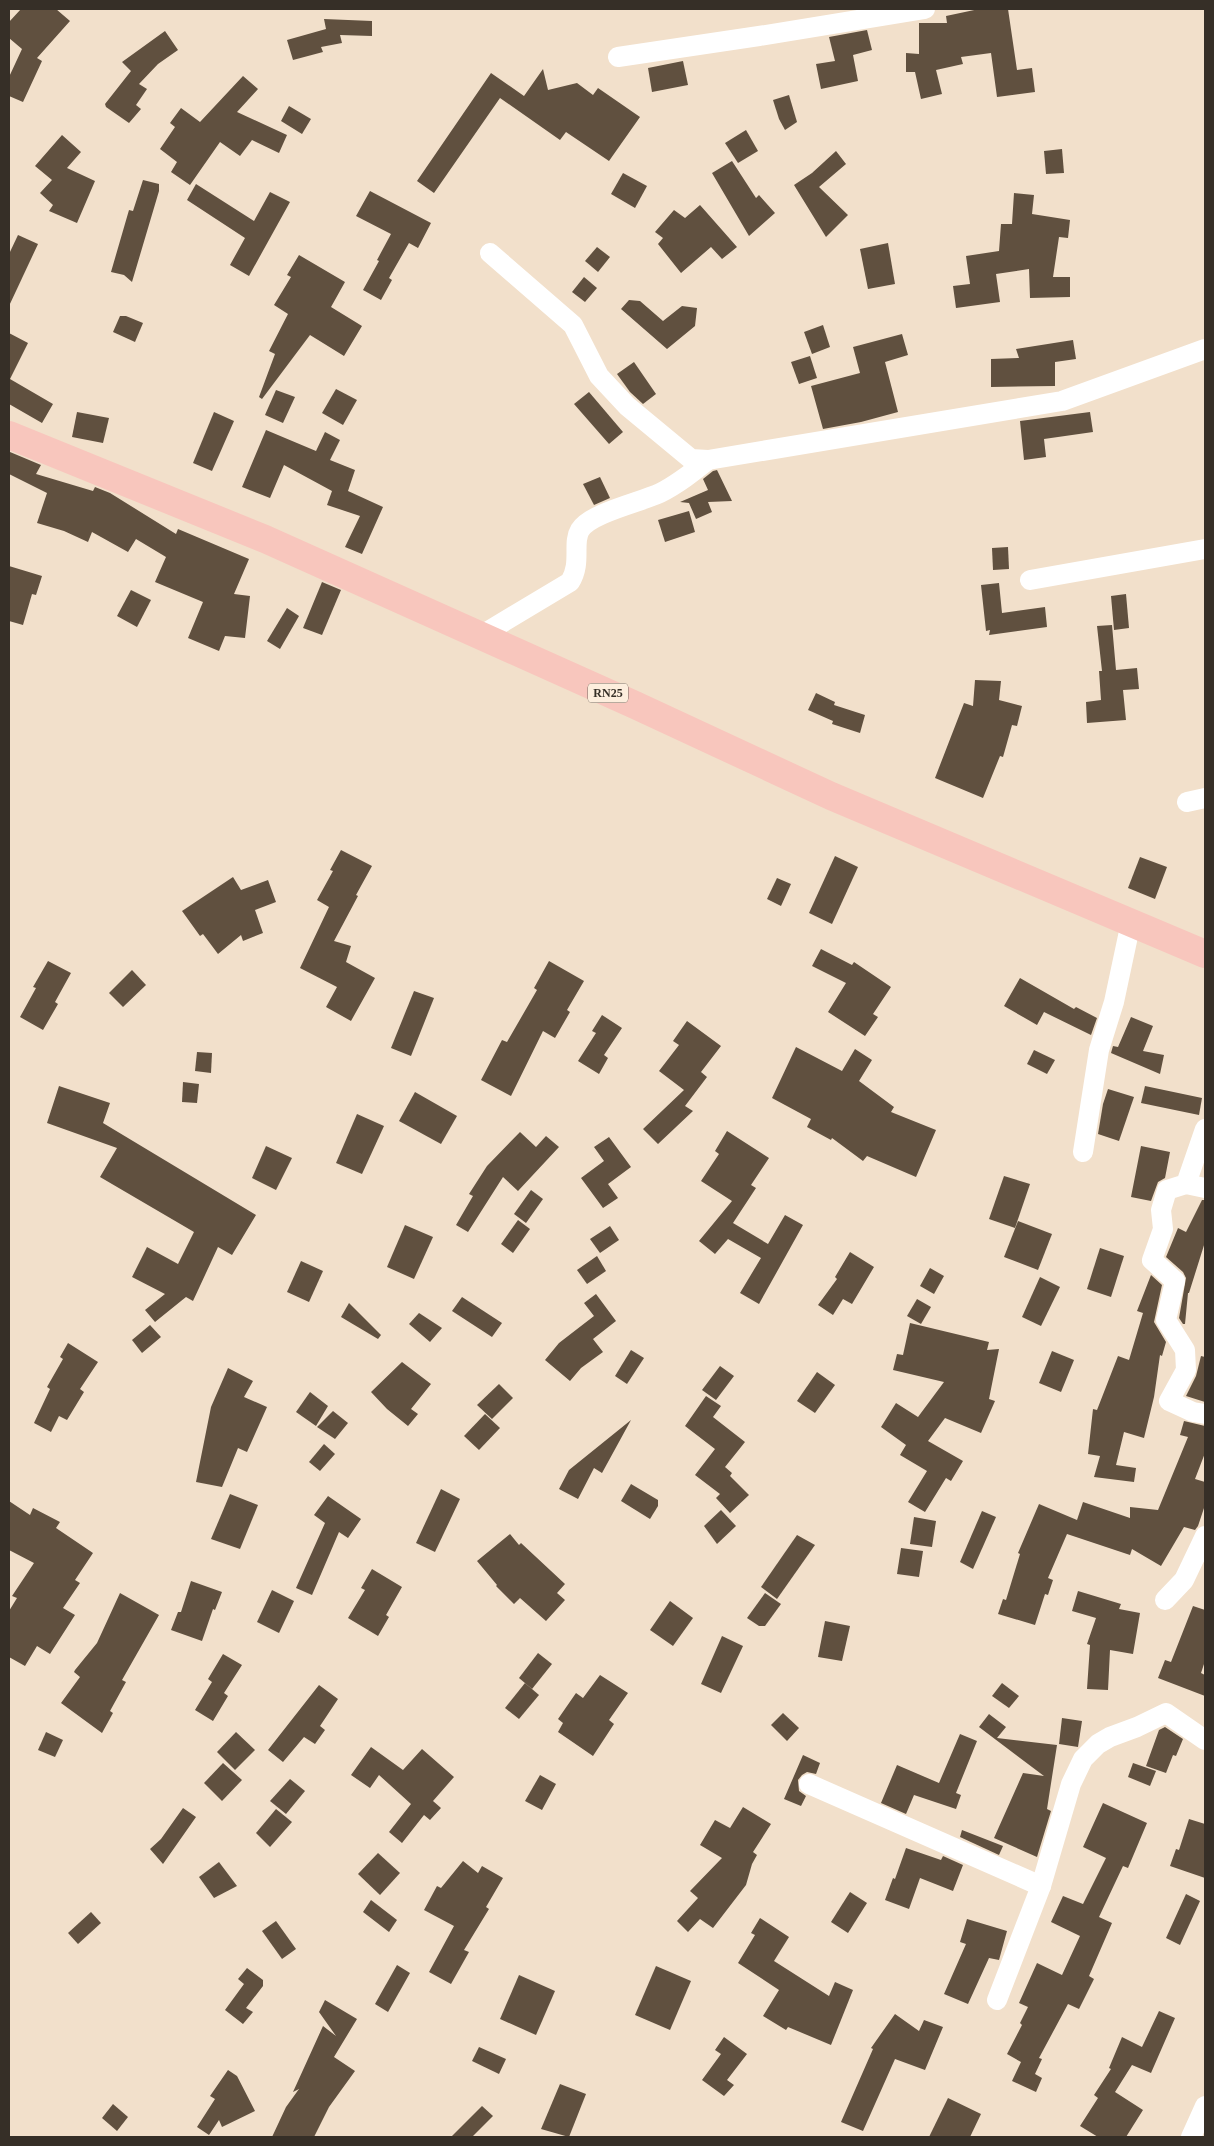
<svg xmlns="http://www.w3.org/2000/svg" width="1214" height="2146" font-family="'Times New Roman',serif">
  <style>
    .building { fill: #60503f }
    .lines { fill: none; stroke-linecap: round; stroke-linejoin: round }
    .minor { stroke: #fff; stroke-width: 20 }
    .primary { stroke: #f8c6bd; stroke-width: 28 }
    .labels { text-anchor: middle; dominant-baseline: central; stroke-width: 5; stroke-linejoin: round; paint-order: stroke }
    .shield { fill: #fdeedd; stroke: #72685e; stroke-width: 1 }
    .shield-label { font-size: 12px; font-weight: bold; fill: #362f27 }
  </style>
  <rect width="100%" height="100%" fill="#f2e0cb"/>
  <g class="building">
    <polygon points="21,9 56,9 70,21 37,58 42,61 23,102 9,96 9,77 22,49 9,38 9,22"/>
    <polygon points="979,9 1008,9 1017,70 1032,68 1035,92 997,97 991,53 961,57 963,64 936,70 942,94 921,99 915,72 906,72 906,53 919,54 919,23 947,23 946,16"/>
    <polygon points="324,19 372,21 372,36 340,35 342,43 321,47 323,52 293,60 287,40 326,29"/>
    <polygon points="867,30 872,50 853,55 858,81 821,89 816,64 835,61 829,37"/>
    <polygon points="165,31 178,50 158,64 139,84 147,89 136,105 141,109 129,123 106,107 105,104 131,71 122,62"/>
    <polygon points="683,61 688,85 652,92 648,68"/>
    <polygon points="543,69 548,90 577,83 593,95 598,88 640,117 609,161 566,132 560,140 500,98 434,193 417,181 491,73 524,96"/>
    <polygon points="243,76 258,89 237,112 287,135 279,153 252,140 240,156 220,142 190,185 171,172 177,162 160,149 175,127 170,123 181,108 200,122"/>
    <polygon points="789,95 797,122 785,130 779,119 773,100"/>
    <polygon points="289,106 311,119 302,134 281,121"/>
    <polygon points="746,130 758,151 738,163 725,143"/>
    <polygon points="62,135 81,152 67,168 95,181 77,223 49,211 53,205 40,193 52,180 35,166"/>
    <polygon points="1062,149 1064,173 1046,174 1044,151"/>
    <polygon points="836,151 846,164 819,187 848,215 826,237 794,185 812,173"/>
    <polygon points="732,161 756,198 759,195 775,213 749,236 712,173"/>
    <polygon points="623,173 647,186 635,208 611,194"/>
    <polygon points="143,180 159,184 159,191 132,282 124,275 111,272 129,210 133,211"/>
    <polygon points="196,184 254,221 270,192 290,202 249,276 230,265 245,238 187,200"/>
    <polygon points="370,191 431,223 418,248 409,243 389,278 392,280 381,300 363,290 379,261 377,260 391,234 356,216"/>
    <polygon points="1014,193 1034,195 1032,214 1070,220 1068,238 1059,237 1053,277 1070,277 1070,297 1030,298 1029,269 996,274 1000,302 956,308 953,286 970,284 966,256 999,251 1001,224 1012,224"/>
    <polygon points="700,205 737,247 722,259 711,247 681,273 658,244 663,238 655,232 674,210 685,218"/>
    <polygon points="18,235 38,244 9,306 9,254"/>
    <polygon points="888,243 895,284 868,289 860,249"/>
    <polygon points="597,247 610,257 598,272 585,261"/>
    <polygon points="299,255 345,282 331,307 362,326 344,356 310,335 262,399 259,397 275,354 269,351 288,314 274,305 291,277 287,275"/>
    <polygon points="584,277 597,288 585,302 572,292"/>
    <polygon points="629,300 640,301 663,321 682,306 697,308 695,326 667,349 621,309"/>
    <polygon points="120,316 126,316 143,323 135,342 113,332"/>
    <polygon points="823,325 830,347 812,354 804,332"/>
    <polygon points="9,333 28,343 10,379 53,404 42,423 9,404"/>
    <polygon points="902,334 908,355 885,362 898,412 861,422 823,429 811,386 860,373 853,347"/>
    <polygon points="1073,340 1076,359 1055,362 1055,386 991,387 991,359 1019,358 1016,349"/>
    <polygon points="810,356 817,378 799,384 791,362"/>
    <polygon points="634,362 656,394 643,404 630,392 617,374"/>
    <polygon points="336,389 357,400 343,425 322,413"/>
    <polygon points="276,390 295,397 283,423 265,415"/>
    <polygon points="589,392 623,432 609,444 574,404"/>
    <polygon points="77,412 109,418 103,443 72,437"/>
    <polygon points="214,412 234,421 212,471 193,463"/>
    <polygon points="1090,412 1093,432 1044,439 1046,457 1024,460 1020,421"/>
    <polygon points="266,430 316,451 325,432 340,440 330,460 355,470 348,491 383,507 362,554 345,547 360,516 327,505 332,491 284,465 270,498 242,487"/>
    <polygon points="10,452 41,465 36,474 93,491 95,487 110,493 176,534 178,529 249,559 234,594 250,596 245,638 225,636 219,651 188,638 203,602 155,582 166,557 136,539 128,552 92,532 88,542 64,531 37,523 47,493 9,474"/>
    <polygon points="717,470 732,501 708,502 712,512 696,519 689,503 680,502 708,490 703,479 713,471"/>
    <polygon points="600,477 610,498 594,505 583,484"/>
    <polygon points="689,511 695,532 665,542 658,520"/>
    <polygon points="1008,547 1009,569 993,570 992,548"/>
    <polygon points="9,566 42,576 36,595 32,594 23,625 9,621"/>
    <polygon points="322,582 341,590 322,635 303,628"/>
    <polygon points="999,583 1002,613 1045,607 1047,627 989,635 990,630 986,631 981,585"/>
    <polygon points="131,590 151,600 137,627 117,616"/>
    <polygon points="1126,594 1129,628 1114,630 1111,596"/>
    <polygon points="287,608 299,616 280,649 267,641"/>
    <polygon points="1112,625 1116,670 1137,668 1139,689 1123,690 1126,720 1087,723 1086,702 1101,700 1099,671 1102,671 1097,626"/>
    <polygon points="975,680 1001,681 999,700 1022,706 1017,726 1012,725 1003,757 1000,756 983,798 935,778 964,703 973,706"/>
    <polygon points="816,693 835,702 834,705 865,715 860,733 832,724 833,721 808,710"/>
    <polygon points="341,850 372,866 356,895 358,896 334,941 351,946 346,962 375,978 351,1021 326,1007 337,987 300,968 329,907 317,900 333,871 330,870"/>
    <polygon points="835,856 858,867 832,924 809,913"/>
    <polygon points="1140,857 1167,867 1155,899 1128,888"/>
    <polygon points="233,877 241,890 268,880 276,902 255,910 263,933 243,941 241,935 218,954 203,934 200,936 182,911"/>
    <polygon points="777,878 791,884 781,906 767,899"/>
    <polygon points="821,949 852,965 854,962 891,987 873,1014 878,1017 865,1036 828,1012 846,983 812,966"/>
    <polygon points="48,961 71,973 55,1002 58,1004 43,1030 20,1017 36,988 33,987"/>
    <polygon points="549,961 584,981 567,1010 570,1012 555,1038 543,1031 511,1096 481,1080 502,1040 507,1042 537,990 534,988"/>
    <polygon points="132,970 146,985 123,1007 109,993"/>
    <polygon points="1020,978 1074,1009 1076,1007 1097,1018 1091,1035 1044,1012 1037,1025 1004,1006"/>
    <polygon points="414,991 434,998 411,1056 391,1048"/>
    <polygon points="602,1015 622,1028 604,1055 608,1058 599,1074 578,1061 596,1033 592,1031"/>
    <polygon points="1131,1017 1153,1026 1143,1051 1164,1055 1160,1074 1111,1053 1113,1046 1118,1047"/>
    <polygon points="687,1021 721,1046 701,1072 707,1077 685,1106 693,1111 658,1144 643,1129 684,1090 659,1071 679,1045 673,1041"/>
    <polygon points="796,1047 842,1071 855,1049 872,1060 859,1081 894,1107 891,1112 936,1130 916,1177 867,1156 863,1161 832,1138 831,1140 807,1127 811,1119 772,1098"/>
    <polygon points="1034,1050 1055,1060 1047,1074 1027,1064"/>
    <polygon points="197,1052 212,1053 211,1073 195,1071"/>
    <polygon points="183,1082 199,1084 197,1103 182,1102"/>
    <polygon points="59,1086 110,1103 103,1123 256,1215 232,1255 218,1247 193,1301 186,1297 155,1322 145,1310 165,1294 132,1277 147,1247 178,1264 194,1232 100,1177 117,1148 47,1123"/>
    <polygon points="1145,1086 1202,1098 1199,1115 1141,1103"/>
    <polygon points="1108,1089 1134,1097 1119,1141 1098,1134 1103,1104"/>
    <polygon points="415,1092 457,1116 441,1144 399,1121"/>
    <polygon points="357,1114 384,1126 362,1174 336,1163"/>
    <polygon points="727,1131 769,1158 751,1185 756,1188 733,1223 768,1244 785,1215 803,1225 759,1304 740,1293 761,1258 728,1239 715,1254 699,1241 732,1201 701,1181 719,1154 715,1151"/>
    <polygon points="520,1132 536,1147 546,1136 559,1147 518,1191 503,1177 468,1232 456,1225 473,1196 469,1194 487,1166"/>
    <polygon points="609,1137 631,1167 608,1184 618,1198 603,1208 581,1178 604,1161 594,1147"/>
    <polygon points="266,1146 292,1158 276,1190 252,1178"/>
    <polygon points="1141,1146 1170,1152 1165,1178 1158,1182 1151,1201 1131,1197"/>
    <polygon points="1004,1176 1030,1184 1015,1228 989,1219"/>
    <polygon points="531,1190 543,1199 526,1223 514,1214"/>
    <polygon points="1202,1200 1205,1200 1205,1242 1189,1293 1188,1293 1185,1324 1183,1324 1179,1318 1186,1278 1183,1272 1166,1257 1178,1228 1186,1232"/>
    <polygon points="518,1220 530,1229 513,1253 501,1244"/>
    <polygon points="1018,1221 1052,1234 1038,1270 1004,1257"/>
    <polygon points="405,1225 433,1237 414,1279 387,1267"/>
    <polygon points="610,1226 619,1240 600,1253 590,1239"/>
    <polygon points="1100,1248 1124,1256 1111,1297 1087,1289"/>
    <polygon points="850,1252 874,1267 852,1304 843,1299 833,1315 818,1305 837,1279 835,1277"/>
    <polygon points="597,1256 606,1271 587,1284 577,1270"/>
    <polygon points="301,1261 323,1271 309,1302 287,1292"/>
    <polygon points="930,1268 944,1276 934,1294 920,1286"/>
    <polygon points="1151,1275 1162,1285 1154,1322 1166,1342 1162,1356 1160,1355 1154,1397 1144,1438 1124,1432 1116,1465 1136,1468 1134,1482 1094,1477 1100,1456 1088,1454 1093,1409 1097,1410 1118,1356 1129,1360 1143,1313 1137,1311"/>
    <polygon points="1040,1277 1060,1287 1041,1326 1022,1317"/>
    <polygon points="596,1294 616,1321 593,1339 603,1352 581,1368 570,1381 545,1360 559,1343 594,1316 584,1303"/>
    <polygon points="462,1297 502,1323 492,1337 452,1311"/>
    <polygon points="917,1299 931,1307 921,1324 907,1316"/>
    <polygon points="349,1303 381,1335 378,1339 341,1317"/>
    <polygon points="419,1313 442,1328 430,1342 409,1324"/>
    <polygon points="910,1323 989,1342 987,1350 999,1349 989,1399 995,1401 981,1433 945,1418 928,1441 963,1461 951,1481 946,1478 925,1512 908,1502 927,1471 900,1455 906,1445 881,1427 896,1403 918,1417 944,1382 893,1370 897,1354 903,1355"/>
    <polygon points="150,1325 161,1337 142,1353 132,1340"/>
    <polygon points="68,1343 98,1362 80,1389 84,1392 67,1420 59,1416 51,1432 34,1423 50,1389 47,1387 63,1359 60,1357"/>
    <polygon points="631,1350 644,1358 627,1384 615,1376"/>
    <polygon points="1052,1351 1074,1360 1061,1392 1039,1383"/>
    <polygon points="1201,1356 1205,1357 1205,1402 1186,1396 1196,1376"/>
    <polygon points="402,1362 431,1384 411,1409 418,1414 408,1426 387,1409 371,1392"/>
    <polygon points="720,1366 734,1376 716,1400 702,1390"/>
    <polygon points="228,1368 253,1381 244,1397 267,1407 247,1452 238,1448 222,1487 196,1482 211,1407"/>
    <polygon points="817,1372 835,1385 815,1413 797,1401"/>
    <polygon points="499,1384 513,1398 492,1419 477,1405"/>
    <polygon points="310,1392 328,1406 316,1426 296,1412"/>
    <polygon points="706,1396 721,1406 713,1417 745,1442 725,1467 732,1473 730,1476 749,1495 730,1513 716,1498 720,1494 695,1475 715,1449 685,1426"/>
    <polygon points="333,1411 348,1423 335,1439 317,1427"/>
    <polygon points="485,1414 500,1428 479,1450 464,1436"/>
    <polygon points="631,1420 602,1473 594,1468 578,1499 559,1489 569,1470"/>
    <polygon points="1184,1421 1205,1426 1205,1453 1195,1479 1205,1482 1205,1505 1198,1526 1195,1530 1184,1527 1161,1566 1132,1549 1130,1555 1067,1534 1048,1578 1053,1580 1048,1595 1045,1594 1035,1625 998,1614 1003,1599 1006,1600 1020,1554 1018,1553 1039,1504 1077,1520 1083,1502 1130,1518 1130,1507 1158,1510 1188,1437 1180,1435"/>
    <polygon points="324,1444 335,1454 320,1471 309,1462"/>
    <polygon points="631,1484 658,1500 658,1506 650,1519 621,1501"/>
    <polygon points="441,1489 460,1499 435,1552 416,1543"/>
    <polygon points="230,1494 258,1505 240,1549 211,1539"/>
    <polygon points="328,1496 361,1519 348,1538 339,1532 312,1595 296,1588 325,1523 314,1515"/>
    <polygon points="9,1501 30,1515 33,1508 60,1522 56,1528 93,1553 75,1580 80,1583 63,1608 75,1615 50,1654 37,1646 25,1666 9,1657 9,1611 17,1598 12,1596 34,1563 9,1550"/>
    <polygon points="721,1510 736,1526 717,1544 704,1526"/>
    <polygon points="982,1511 996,1517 973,1569 960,1562"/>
    <polygon points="914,1517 936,1521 932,1547 910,1544"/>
    <polygon points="510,1534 519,1545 521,1543 565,1584 557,1593 565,1600 546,1621 520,1598 514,1604 496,1586 497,1585 477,1561"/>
    <polygon points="797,1535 815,1545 777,1599 761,1587"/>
    <polygon points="901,1548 923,1551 919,1577 897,1574"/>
    <polygon points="372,1569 402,1587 386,1615 389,1617 378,1636 348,1618 365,1590 361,1588"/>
    <polygon points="191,1581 222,1592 215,1610 213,1609 202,1641 171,1630 178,1612 181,1612"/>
    <polygon points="272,1590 294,1601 279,1633 257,1622"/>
    <polygon points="1078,1591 1121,1604 1119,1609 1140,1613 1133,1654 1110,1650 1108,1690 1087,1689 1090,1645 1087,1644 1096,1618 1072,1611"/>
    <polygon points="120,1593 159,1615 122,1680 126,1682 110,1711 113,1713 102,1733 61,1703 80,1677 74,1672 75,1670 97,1643"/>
    <polygon points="765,1593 781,1604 765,1626 759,1626 747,1618"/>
    <polygon points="670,1601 693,1618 673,1646 650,1630"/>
    <polygon points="1193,1606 1205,1610 1205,1661 1201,1673 1205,1675 1205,1696 1158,1678 1165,1660 1171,1662"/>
    <polygon points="825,1621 850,1626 842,1661 818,1657"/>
    <polygon points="722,1636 743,1646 721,1693 701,1684"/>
    <polygon points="538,1653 552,1664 532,1689 519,1678"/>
    <polygon points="223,1654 242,1665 224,1693 228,1696 213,1721 195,1710 212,1682 208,1679"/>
    <polygon points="600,1675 628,1693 609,1720 614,1724 593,1756 558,1732 563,1723 558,1719 576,1693 583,1698"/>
    <polygon points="525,1683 539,1695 519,1719 505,1708"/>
    <polygon points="1002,1683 1019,1696 1009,1708 992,1696"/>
    <polygon points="319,1685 338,1699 320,1726 325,1730 315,1744 304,1737 283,1762 268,1750"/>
    <polygon points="783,1713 799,1728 787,1741 771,1725"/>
    <polygon points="989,1714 1006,1727 997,1738 1057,1745 1047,1809 1051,1811 1037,1857 994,1838 1023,1773 1044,1776 979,1727"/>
    <polygon points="1062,1718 1082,1721 1078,1747 1059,1744"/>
    <polygon points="1165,1727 1183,1739 1176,1756 1173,1755 1166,1773 1146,1766 1159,1730"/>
    <polygon points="46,1732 63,1740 55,1757 38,1750"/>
    <polygon points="236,1732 255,1750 235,1770 217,1752"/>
    <polygon points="960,1734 977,1741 956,1793 961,1795 956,1809 914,1795 906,1814 881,1803 897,1765 939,1783"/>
    <polygon points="371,1747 403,1770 422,1749 454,1777 433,1801 441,1808 430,1820 424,1815 402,1843 389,1832 411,1804 379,1775 370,1788 351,1775"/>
    <polygon points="803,1755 820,1763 816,1774 807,1772 802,1775 798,1780 799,1791 806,1796 801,1806 784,1799"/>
    <polygon points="223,1763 242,1780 222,1801 204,1783"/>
    <polygon points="1133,1763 1156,1771 1150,1786 1128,1777"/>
    <polygon points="540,1775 556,1784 542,1810 525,1801"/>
    <polygon points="290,1779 305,1791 286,1814 270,1801"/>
    <polygon points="1103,1803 1147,1823 1128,1868 1123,1866 1099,1917 1112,1923 1089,1976 1094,1979 1079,2009 1068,2004 1039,2058 1042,2059 1035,2074 1042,2078 1036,2092 1012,2081 1021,2062 1007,2054 1022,2025 1020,2023 1028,2007 1019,2003 1037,1963 1062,1975 1080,1936 1051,1922 1063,1896 1083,1904 1106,1858 1083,1847"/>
    <polygon points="743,1807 771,1824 753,1852 757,1855 752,1864 746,1885 713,1928 700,1919 688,1932 677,1921 698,1898 690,1891 722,1858 700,1845 715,1820 730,1828"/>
    <polygon points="183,1808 196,1817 163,1864 150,1849 161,1839"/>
    <polygon points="276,1809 292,1822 270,1847 256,1833"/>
    <polygon points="1189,1819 1205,1824 1205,1878 1170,1866 1176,1849 1179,1850"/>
    <polygon points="962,1830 1003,1846 999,1855 960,1837"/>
    <polygon points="906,1848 941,1860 943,1856 963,1865 953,1891 920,1878 909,1909 885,1900 893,1878 895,1879"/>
    <polygon points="378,1853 400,1873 380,1895 358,1874"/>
    <polygon points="463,1861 478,1873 482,1866 503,1878 486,1907 489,1909 464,1950 469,1952 451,1984 429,1972 454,1926 424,1910 437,1886 441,1888"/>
    <polygon points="219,1862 237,1886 214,1898 199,1877"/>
    <polygon points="850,1892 867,1903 848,1933 831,1922"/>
    <polygon points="1186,1894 1200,1901 1180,1945 1166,1938"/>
    <polygon points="371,1900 397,1920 389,1932 363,1912"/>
    <polygon points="91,1912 101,1923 78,1944 68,1933"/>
    <polygon points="760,1918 789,1937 774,1961 829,1996 835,1982 853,1990 831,2045 788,2027 786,2030 763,2016 779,1990 738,1963 755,1935 751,1933"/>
    <polygon points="967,1919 1007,1931 999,1960 989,1958 968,2004 944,1994 966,1944 960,1942"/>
    <polygon points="276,1921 296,1949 282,1959 262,1931"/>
    <polygon points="397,1965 410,1973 388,2012 375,2004"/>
    <polygon points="656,1966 691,1981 670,2030 635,2015"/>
    <polygon points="247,1968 263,1980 263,1986 246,2008 253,2012 243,2024 225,2010 244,1984 238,1979"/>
    <polygon points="519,1975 555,1991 536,2035 500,2019"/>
    <polygon points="325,2000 357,2019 334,2057 355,2071 329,2107 314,2137 272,2137 286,2107 299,2089 293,2092 323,2026 336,2036 319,2012"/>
    <polygon points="1159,2011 1175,2018 1151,2073 1132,2065 1115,2092 1143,2110 1126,2137 1098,2137 1080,2126 1098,2098 1094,2095 1111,2069 1109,2068 1122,2037 1142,2047"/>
    <polygon points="895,2014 919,2031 924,2020 943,2027 925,2070 895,2059 863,2131 841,2122 873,2049 871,2048"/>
    <polygon points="724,2037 747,2054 727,2080 734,2085 724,2096 702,2080 721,2054 715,2050"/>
    <polygon points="479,2047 506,2059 499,2074 472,2061"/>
    <polygon points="228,2070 237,2076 255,2111 222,2127 219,2120 209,2135 197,2127 215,2099 210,2096"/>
    <polygon points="560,2084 586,2094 569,2137 541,2129"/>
    <polygon points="948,2098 981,2114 970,2137 929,2137"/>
    <polygon points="113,2104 128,2117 117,2131 102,2118"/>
    <polygon points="482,2106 493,2116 472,2137 451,2137"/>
  </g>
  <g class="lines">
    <g class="minor">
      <polyline points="618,57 759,36 925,9"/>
      <polyline points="490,253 573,325 599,376 627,406 691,459 708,460 1062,401 1205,349"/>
      <polyline points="1030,580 1205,549"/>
      <path d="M480,636L570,582C582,563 572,543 580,530C590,513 641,502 660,493C678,484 693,472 708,460"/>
      <polyline points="1187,802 1205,798"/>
      <polyline points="1205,1129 1186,1184 1167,1190 1161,1210 1163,1229 1152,1260 1175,1281 1166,1320 1185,1350 1186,1370 1169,1401 1193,1412 1205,1414"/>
      <polyline points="1083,1152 1099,1050 1114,1002 1131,922"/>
      <polyline points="1186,1184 1205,1188"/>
      <polyline points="1165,1600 1184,1580 1205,1536"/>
      <polyline points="809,1784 1041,1886"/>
      <polyline points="997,2000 1041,1886 1071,1784 1083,1759 1098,1744 1110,1737 1137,1727 1166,1713 1205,1740"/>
      <polyline points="1191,2137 1205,2106"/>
    </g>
    <polyline class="primary" points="9,435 265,539 635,705 831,796 1205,954"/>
  </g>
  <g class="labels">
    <rect class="shield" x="588" y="683.5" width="40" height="19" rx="4"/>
    <g class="shield-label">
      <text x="608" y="693">RN25</text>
    </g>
  </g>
  <rect width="1214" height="2146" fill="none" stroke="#362f27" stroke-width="20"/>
</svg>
